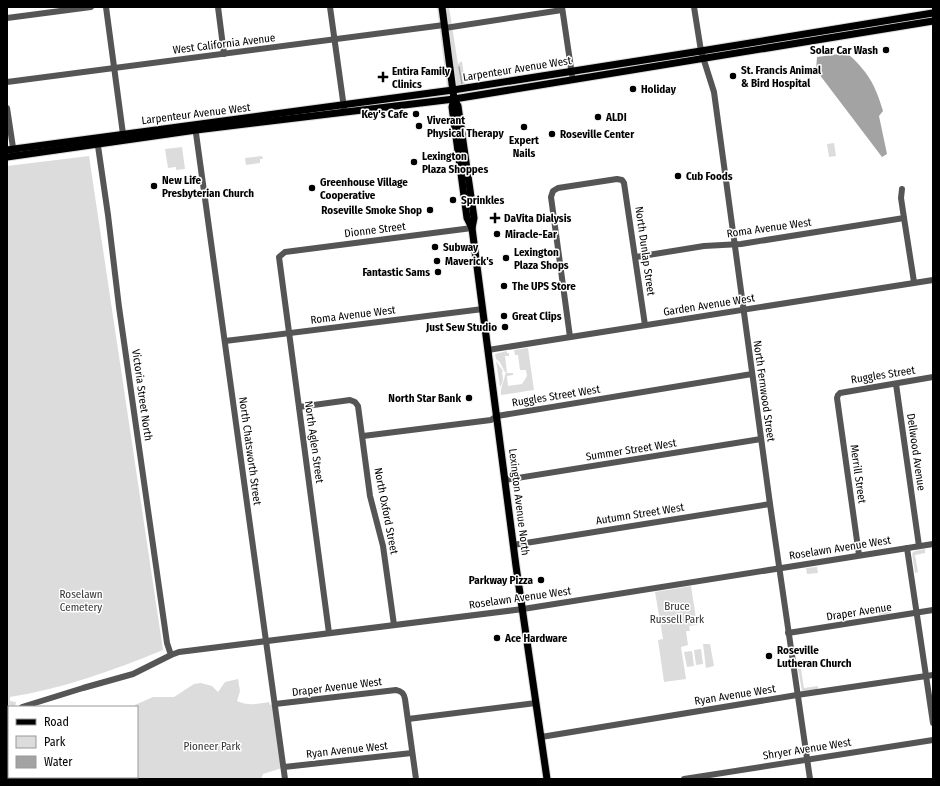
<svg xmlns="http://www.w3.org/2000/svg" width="940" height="786" font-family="'Fira Sans Condensed',sans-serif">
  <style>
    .green { fill: #dcdcdc }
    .water { fill: #a3a3a3 }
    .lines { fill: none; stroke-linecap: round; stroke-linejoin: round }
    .stream { stroke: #a3a3a3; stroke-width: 1.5 }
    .major-casing { stroke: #dbdbdb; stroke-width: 9 }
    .minor { stroke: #555; stroke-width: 6 }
    .major { stroke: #000; stroke-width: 7 }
    .poi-dot { fill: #000; stroke: #fff; stroke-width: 1.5 }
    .labels { text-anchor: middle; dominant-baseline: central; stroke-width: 3; stroke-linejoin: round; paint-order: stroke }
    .street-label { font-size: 11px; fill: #000; stroke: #fff }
    .poi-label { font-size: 11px; font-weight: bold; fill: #000; stroke: #fff; text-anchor: start }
    .park-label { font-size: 11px; fill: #333; stroke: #fff }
  </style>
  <rect width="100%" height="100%" fill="#fff"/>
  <g class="green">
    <polygon points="437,7 449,7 458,64 462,61 465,83 461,85 461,93 448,95"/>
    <polygon points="834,143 836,156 829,157 827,144"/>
    <polygon points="182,147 185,169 176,170 176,167 168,168 165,149"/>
    <path d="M89,156L163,650C114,670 62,689 10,697V701L16,702L15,707H9V777H21V779H7V166Z"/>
    <polygon points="262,156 263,159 260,159 260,163 246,165 245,158"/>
    <polygon points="194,177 195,183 182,184 182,179"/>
    <path d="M528,348L534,390L501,395C500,388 504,382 505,375L506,373H513V375L507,376L508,386L522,384L527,376L526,370H520L518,355H515L514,350Z"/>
    <polygon points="507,351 507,353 509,353 509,356 505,356 507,373 505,372 499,361 496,359 495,354"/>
    <path d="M496,361L503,371L502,372C503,378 504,382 500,387Z"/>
    <polygon points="925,549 925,553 915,555 918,572 915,573 912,553 915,551"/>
    <polygon points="817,567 818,573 807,574 806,568"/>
    <polygon points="691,586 697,625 689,626 690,631 686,631 688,645 681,647 686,679 664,682 658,640 663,639 655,592"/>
    <polygon points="890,605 891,613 879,615 878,606"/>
    <polygon points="703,644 710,644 714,666 706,668"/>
    <polygon points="701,649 703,664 696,665 694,650"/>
    <polygon points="692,651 694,666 687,667 684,652"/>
    <polygon points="798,669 801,669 804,688 818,686 818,690 802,691"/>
    <path d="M238,679L240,691L237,701C248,706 257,704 269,702L270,705L273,704L282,768L263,774L261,779H31L30,777H137V707H134L135,705L153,697H174L194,684L201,683L212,686L218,692L225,682Z"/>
  </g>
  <path class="water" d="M847,53C868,72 875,84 883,111L879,116L887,154L882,157L816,70L817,57Z"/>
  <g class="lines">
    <polyline class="stream" points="459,67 462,84"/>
    <g class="major-casing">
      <g id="major">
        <polyline points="442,7 454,99 458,106 474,218 472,228"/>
        <polyline points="454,99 452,107 467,218 472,228 516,566 547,779"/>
        <polyline points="7,150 453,90 701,51 933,13"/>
        <polyline points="7,157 196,130 454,99 933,21"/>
      </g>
    </g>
    <g class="minor">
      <polyline points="106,7 123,134"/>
      <polyline points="218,7 224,54"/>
      <polyline points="330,7 344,108"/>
      <polyline points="562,7 572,75"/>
      <polyline points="694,7 701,51 714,92 770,504 810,779"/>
      <polyline points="7,18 91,7"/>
      <polyline points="445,28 562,10"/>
      <polyline points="7,82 444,25"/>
      <polyline points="7,108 14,154"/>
      <polyline points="195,126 285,779"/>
      <polyline points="97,139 108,215 119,307 167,643 171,655"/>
      <polyline points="902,189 901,198 904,218 914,282"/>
      <polyline points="636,257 704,246 741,244 904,218"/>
      <polyline points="570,337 551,197 553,191 558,188 617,179 622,180 624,183 645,325"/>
      <polyline points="225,341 483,309"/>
      <polyline points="488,350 933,280"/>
      <polyline points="896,384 919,546"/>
      <polyline points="299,407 350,400 355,402 358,406 370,496 383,546 394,625"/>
      <polyline points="363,436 491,420 497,416 752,374"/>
      <polyline points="505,480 761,439"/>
      <polyline points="513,545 770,504"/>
      <polyline points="907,548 933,723"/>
      <polyline points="859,555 837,398 838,395 840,393 933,377"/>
      <polyline points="329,633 279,257 285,252 472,228"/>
      <polyline points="788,633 933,610"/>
      <path d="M275,704L396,690C401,691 404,693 405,699L416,779"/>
      <polyline points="22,707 83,688 133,674 171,655 179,652 523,609 933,544"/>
      <polyline points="408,719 536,703"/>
      <polyline points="541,737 797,695 933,675"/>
      <polyline points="284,767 412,753"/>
      <polyline points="24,777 25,779"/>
      <polyline points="684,779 933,740"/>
    </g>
    <use href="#major" class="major"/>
  </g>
  <g class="poi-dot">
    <circle cx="886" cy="50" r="4"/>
    <circle cx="733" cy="76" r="4"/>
    <path d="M381 71h4v4h4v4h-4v4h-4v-4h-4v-4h4z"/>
    <circle cx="633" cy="89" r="4"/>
    <circle cx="416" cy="114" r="4"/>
    <circle cx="598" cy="117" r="4"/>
    <circle cx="419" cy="126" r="4"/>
    <circle cx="524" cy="127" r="4"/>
    <circle cx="552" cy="134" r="4"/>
    <circle cx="414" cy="162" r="4"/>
    <circle cx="678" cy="176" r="4"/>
    <circle cx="154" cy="186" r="4"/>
    <circle cx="312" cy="188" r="4"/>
    <circle cx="453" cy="200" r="4"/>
    <circle cx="430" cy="210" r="4"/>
    <path d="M493 212h4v4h4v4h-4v4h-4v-4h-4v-4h4z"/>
    <circle cx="497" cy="234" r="4"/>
    <circle cx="435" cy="247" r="4"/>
    <circle cx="506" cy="258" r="4"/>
    <circle cx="437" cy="261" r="4"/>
    <circle cx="438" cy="272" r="4"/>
    <circle cx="504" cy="286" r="4"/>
    <circle cx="504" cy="316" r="4"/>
    <circle cx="505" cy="327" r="4"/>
    <circle cx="469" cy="398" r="4"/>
    <circle cx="541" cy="580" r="4"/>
    <circle cx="497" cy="638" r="4"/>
    <circle cx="769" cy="656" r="4"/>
  </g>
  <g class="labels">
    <g class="street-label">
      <text transform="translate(224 44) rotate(-7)">West California Avenue</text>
      <text transform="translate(517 69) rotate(-9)">Larpenteur Avenue West</text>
      <text transform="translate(196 114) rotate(-7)">Larpenteur Avenue West</text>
      <text transform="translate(769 228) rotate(-8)">Roma Avenue West</text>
      <text transform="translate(375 230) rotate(-7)">Dionne Street</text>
      <text transform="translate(645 251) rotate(82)">North Dunlap Street</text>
      <text transform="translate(709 305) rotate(-9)">Garden Avenue West</text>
      <text transform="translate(353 315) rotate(-7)">Roma Avenue West</text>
      <text transform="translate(883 375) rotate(-9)">Ruggles Street</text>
      <text transform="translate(764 391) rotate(82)">North Fernwood Street</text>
      <text transform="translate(142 395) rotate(82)">Victoria Street North</text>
      <text transform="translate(556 396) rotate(-9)">Ruggles Street West</text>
      <text transform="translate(314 442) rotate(82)">North Aglen Street</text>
      <text transform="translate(631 450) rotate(-9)">Summer Street West</text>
      <text transform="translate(250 451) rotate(82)">North Chatsworth Street</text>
      <text transform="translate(916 452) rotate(82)">Dellwood Avenue</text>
      <text transform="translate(858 474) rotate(82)">Merrill Street</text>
      <text transform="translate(519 502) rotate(83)">Lexington Avenue North</text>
      <text transform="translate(386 511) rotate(79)">North Oxford Street</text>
      <text transform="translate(640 514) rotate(-9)">Autumn Street West</text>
      <text transform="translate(840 548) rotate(-9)">Roselawn Avenue West</text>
      <text transform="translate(520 598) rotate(-8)">Roselawn Avenue West</text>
      <text transform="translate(859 612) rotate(-9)">Draper Avenue</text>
      <text transform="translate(337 687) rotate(-7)">Draper Avenue West</text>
      <text transform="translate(735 695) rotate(-9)">Ryan Avenue West</text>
      <text transform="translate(807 749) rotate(-9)">Shryer Avenue West</text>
      <text transform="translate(347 750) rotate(-6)">Ryan Avenue West</text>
    </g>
    <g class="poi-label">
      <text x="878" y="50" text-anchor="end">Solar Car Wash</text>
      <text x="741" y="70">St. Francis Animal<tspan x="741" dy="13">&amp; Bird Hospital</tspan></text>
      <text x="392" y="71">Entira Family<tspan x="392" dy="13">Clinics</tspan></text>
      <text x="641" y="89">Holiday</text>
      <text x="408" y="114" text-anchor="end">Key's Cafe</text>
      <text x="606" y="117">ALDI</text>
      <text x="427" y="120">Viverant<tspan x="427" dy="13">Physical Therapy</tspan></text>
      <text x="560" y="134">Roseville Center</text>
      <text x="524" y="140" text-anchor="middle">Expert<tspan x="524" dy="13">Nails</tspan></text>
      <text x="422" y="156">Lexington<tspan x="422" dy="13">Plaza Shoppes</tspan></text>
      <text x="686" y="176">Cub Foods</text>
      <text x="162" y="180">New Life<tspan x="162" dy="13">Presbyterian Church</tspan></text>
      <text x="320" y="182">Greenhouse Village<tspan x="320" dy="13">Cooperative</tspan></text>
      <text x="461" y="200">Sprinkles</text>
      <text x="422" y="210" text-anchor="end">Roseville Smoke Shop</text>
      <text x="504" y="218">DaVita Dialysis</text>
      <text x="505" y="234">Miracle-Ear</text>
      <text x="443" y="247">Subway</text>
      <text x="514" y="252">Lexington<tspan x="514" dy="13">Plaza Shops</tspan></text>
      <text x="445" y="261">Maverick's</text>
      <text x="430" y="272" text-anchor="end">Fantastic Sams</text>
      <text x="512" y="286">The UPS Store</text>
      <text x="512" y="316">Great Clips</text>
      <text x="497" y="327" text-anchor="end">Just Sew Studio</text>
      <text x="461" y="398" text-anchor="end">North Star Bank</text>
      <text x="533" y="580" text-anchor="end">Parkway Pizza</text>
      <text x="505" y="638">Ace Hardware</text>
      <text x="777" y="650">Roseville<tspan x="777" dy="13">Lutheran Church</tspan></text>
    </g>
    <g class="park-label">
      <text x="81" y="594">Roselawn<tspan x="81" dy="13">Cemetery</tspan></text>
      <text x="677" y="606">Bruce<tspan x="677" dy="13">Russell Park</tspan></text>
      <text x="212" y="746">Pioneer Park</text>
    </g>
  </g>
  <rect width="940" height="786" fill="none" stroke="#000000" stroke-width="16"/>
  <rect x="8" y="706" width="130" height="72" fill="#ffffff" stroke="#999999"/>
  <rect x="16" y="719" width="20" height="6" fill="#000000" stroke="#999999"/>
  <text x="44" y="726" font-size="12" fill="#000000">Road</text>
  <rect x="16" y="736" width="20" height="12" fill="#dcdcdc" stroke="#999999"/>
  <text x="44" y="746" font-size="12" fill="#000000">Park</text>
  <rect x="16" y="756" width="20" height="12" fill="#a3a3a3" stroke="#999999"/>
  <text x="44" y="766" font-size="12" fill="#000000">Water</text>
</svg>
